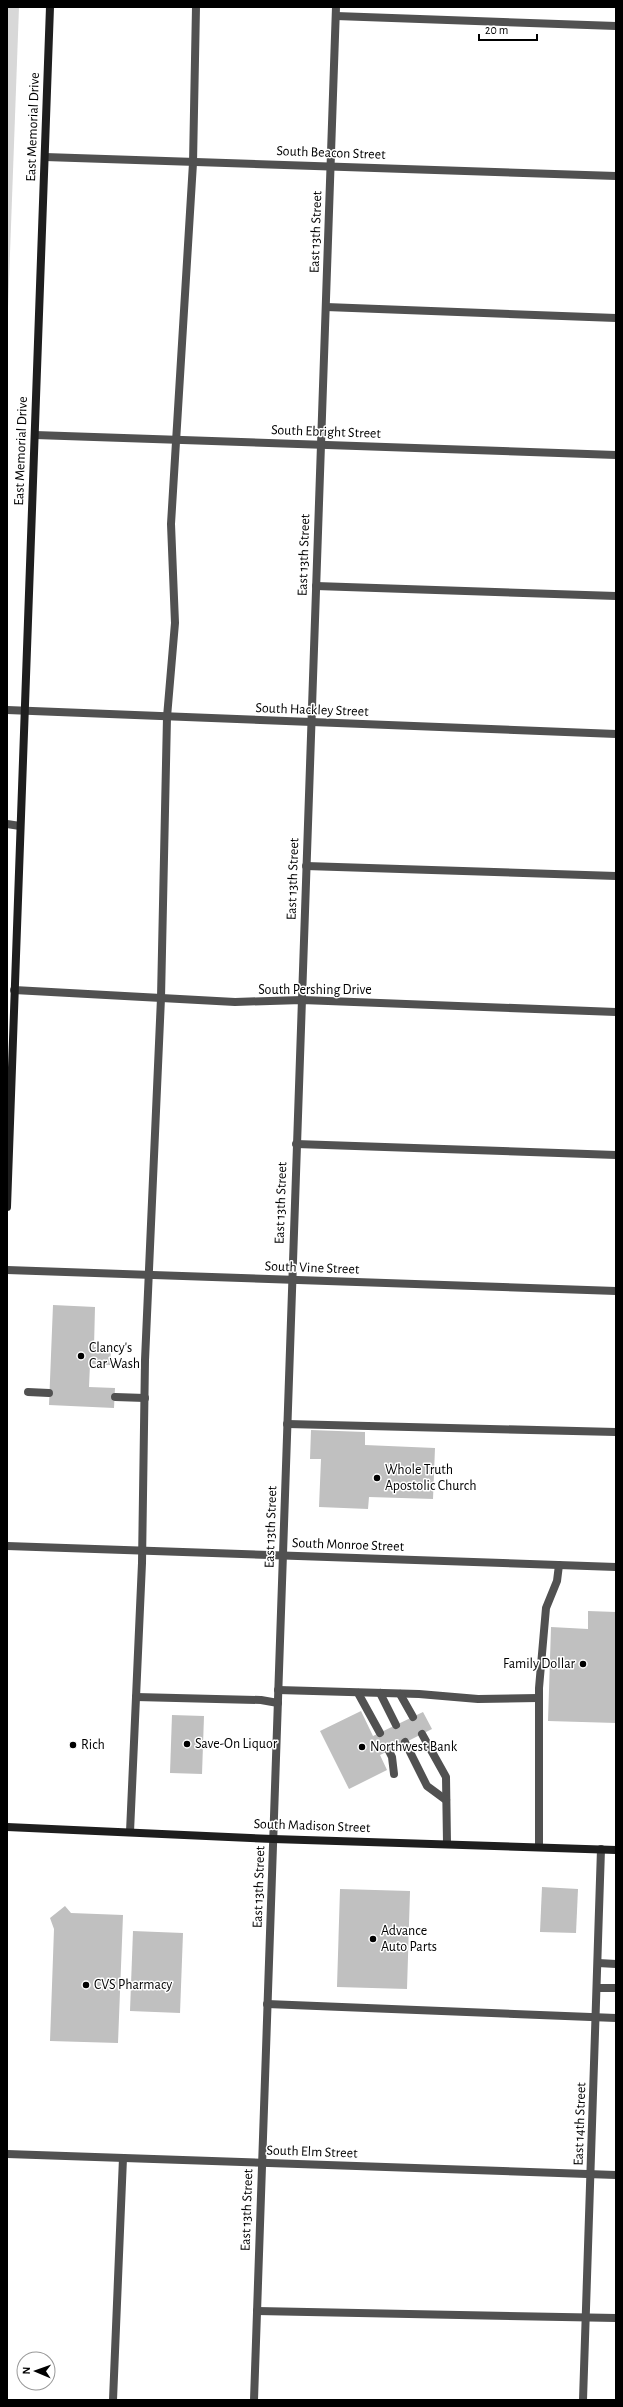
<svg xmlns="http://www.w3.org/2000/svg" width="623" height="2407" font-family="'Alegreya Sans',sans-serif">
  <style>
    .green { fill: #d8d8d8 }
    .building { fill: #c0c0c0 }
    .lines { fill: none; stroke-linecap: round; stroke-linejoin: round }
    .service { stroke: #515151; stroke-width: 8 }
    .minor { stroke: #515151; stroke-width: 8 }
    .tertiary { stroke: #515151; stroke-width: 8 }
    .secondary { stroke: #1e1e1e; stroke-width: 8 }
    .poi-dot { fill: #000; stroke: #fff; stroke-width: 1.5 }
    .labels { text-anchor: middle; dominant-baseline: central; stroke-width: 3; stroke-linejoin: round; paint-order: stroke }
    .street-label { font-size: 14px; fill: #000; stroke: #fff }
    .poi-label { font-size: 14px; fill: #000; stroke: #fff; text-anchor: start }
  </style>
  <rect width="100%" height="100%" fill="#fff"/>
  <polygon class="green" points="7,7 19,7 7,336"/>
  <g class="building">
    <polygon points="53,1305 95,1307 94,1347 111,1348 110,1365 90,1364 89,1387 115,1388 114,1408 49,1405"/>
    <polygon points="311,1430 365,1432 365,1445 435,1448 433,1499 369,1497 368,1509 319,1507 321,1459 310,1459"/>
    <polygon points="588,1611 616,1612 616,1723 548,1721 551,1627 588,1629"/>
    <polygon points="361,1711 373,1736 423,1712 432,1729 380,1755 387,1770 349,1789 320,1731"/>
    <polygon points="172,1715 204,1716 202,1774 170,1773"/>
    <polygon points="542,1887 578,1889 576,1933 540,1932"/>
    <polygon points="340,1889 410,1891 407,1989 337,1987"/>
    <polygon points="65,1906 71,1913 123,1915 118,2043 50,2041 54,1929 50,1918"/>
    <polygon points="133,1931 183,1933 180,2013 130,2011"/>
  </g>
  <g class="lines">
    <g class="service">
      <polyline points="336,16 616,26"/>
      <polyline points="326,307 616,318"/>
      <polyline points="316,586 616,596"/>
      <polyline points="7,824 20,826"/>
      <polyline points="306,866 616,876"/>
      <polyline points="296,1144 616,1155"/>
      <polyline points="28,1392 49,1393"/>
      <polyline points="115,1397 145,1398"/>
      <polyline points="287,1424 616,1432"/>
      <polyline points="278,1690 419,1694 478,1699 538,1698"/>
      <polyline points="358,1693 380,1733"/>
      <polyline points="380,1693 396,1725"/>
      <polyline points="400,1694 413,1717"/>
      <polyline points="136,1697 261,1700 278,1703"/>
      <polyline points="422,1734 446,1777 447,1843"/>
      <polyline points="405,1742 427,1786 446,1800"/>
      <polyline points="389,1751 392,1757 394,1774"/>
      <polyline points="130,1832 142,1563 145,1360 161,998 167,717 175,623 171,524 193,163 196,7"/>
      <polyline points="539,1847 539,1688 546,1608 557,1581 559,1565"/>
      <polyline points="598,1963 616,1964"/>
      <polyline points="597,1988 616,1988"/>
      <polyline points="267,2004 616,2018"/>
      <polyline points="257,2311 616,2318"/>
      <polyline points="113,2400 123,2158"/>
    </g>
    <g class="minor">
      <polyline points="45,157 616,176"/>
      <polyline points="35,435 616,455"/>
      <polyline points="14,990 235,1002 302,1000 616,1012"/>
      <polyline points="7,1270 616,1291"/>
      <polyline points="7,1546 616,1567"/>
      <polyline points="7,2154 616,2175"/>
      <polyline points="254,2400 336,7"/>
      <polyline points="583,2400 601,1849"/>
    </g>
    <polyline class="tertiary" points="7,710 616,734"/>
    <g class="secondary">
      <polyline points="7,1207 50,7"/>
      <polyline points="7,1827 273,1839 616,1850"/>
    </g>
  </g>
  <g class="poi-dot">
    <circle cx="81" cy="1356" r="4"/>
    <circle cx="377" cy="1478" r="4"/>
    <circle cx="583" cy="1664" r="4"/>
    <circle cx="187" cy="1744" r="4"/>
    <circle cx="73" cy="1745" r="4"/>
    <circle cx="362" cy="1747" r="4"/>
    <circle cx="373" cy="1939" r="4"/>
    <circle cx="86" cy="1985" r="4"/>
  </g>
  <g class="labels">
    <g class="street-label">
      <text transform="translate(33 127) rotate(-88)">East Memorial Drive</text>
      <text transform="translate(331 153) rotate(2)">South Beacon Street</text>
      <text transform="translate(316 232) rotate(-88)">East 13th Street</text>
      <text transform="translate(326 432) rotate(2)">South Ebright Street</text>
      <text transform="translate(21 451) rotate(-88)">East Memorial Drive</text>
      <text transform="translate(304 555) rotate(-88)">East 13th Street</text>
      <text transform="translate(312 710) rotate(2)">South Hackley Street</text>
      <text transform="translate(293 879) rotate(-88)">East 13th Street</text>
      <text x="315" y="990">South Pershing Drive</text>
      <text transform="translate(281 1203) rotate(-88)">East 13th Street</text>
      <text transform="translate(312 1268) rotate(2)">South Vine Street</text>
      <text transform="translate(271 1527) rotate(-88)">East 13th Street</text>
      <text transform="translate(348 1545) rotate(2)">South Monroe Street</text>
      <text transform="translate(312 1826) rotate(2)">South Madison Street</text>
      <text transform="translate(259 1887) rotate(-88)">East 13th Street</text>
      <text transform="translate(580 2124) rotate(-88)">East 14th Street</text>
      <text transform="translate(312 2152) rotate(2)">South Elm Street</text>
      <text transform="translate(247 2210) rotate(-88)">East 13th Street</text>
    </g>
    <g class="poi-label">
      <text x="89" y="1348">Clancy's<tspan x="89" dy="16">Car Wash</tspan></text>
      <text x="385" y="1470">Whole Truth<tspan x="385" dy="16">Apostolic Church</tspan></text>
      <text x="575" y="1664" text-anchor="end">Family Dollar</text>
      <text x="195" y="1744">Save-On Liquor</text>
      <text x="81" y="1745">Rich</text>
      <text x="370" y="1747">Northwest Bank</text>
      <text x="381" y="1931">Advance<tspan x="381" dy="16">Auto Parts</tspan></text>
      <text x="94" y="1985">CVS Pharmacy</text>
    </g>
  </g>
  <rect width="623" height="2407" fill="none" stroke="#000000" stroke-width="16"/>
  <g transform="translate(36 2371) rotate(272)"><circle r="19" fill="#ffffff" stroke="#999999"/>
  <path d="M0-3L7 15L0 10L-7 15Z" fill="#000000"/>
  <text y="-6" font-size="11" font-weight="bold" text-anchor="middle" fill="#000000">N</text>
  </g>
  <path d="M479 34v6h58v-6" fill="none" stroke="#000000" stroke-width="2"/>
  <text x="485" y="34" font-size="12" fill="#000000" stroke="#ffffff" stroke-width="3" paint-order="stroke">20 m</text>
</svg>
